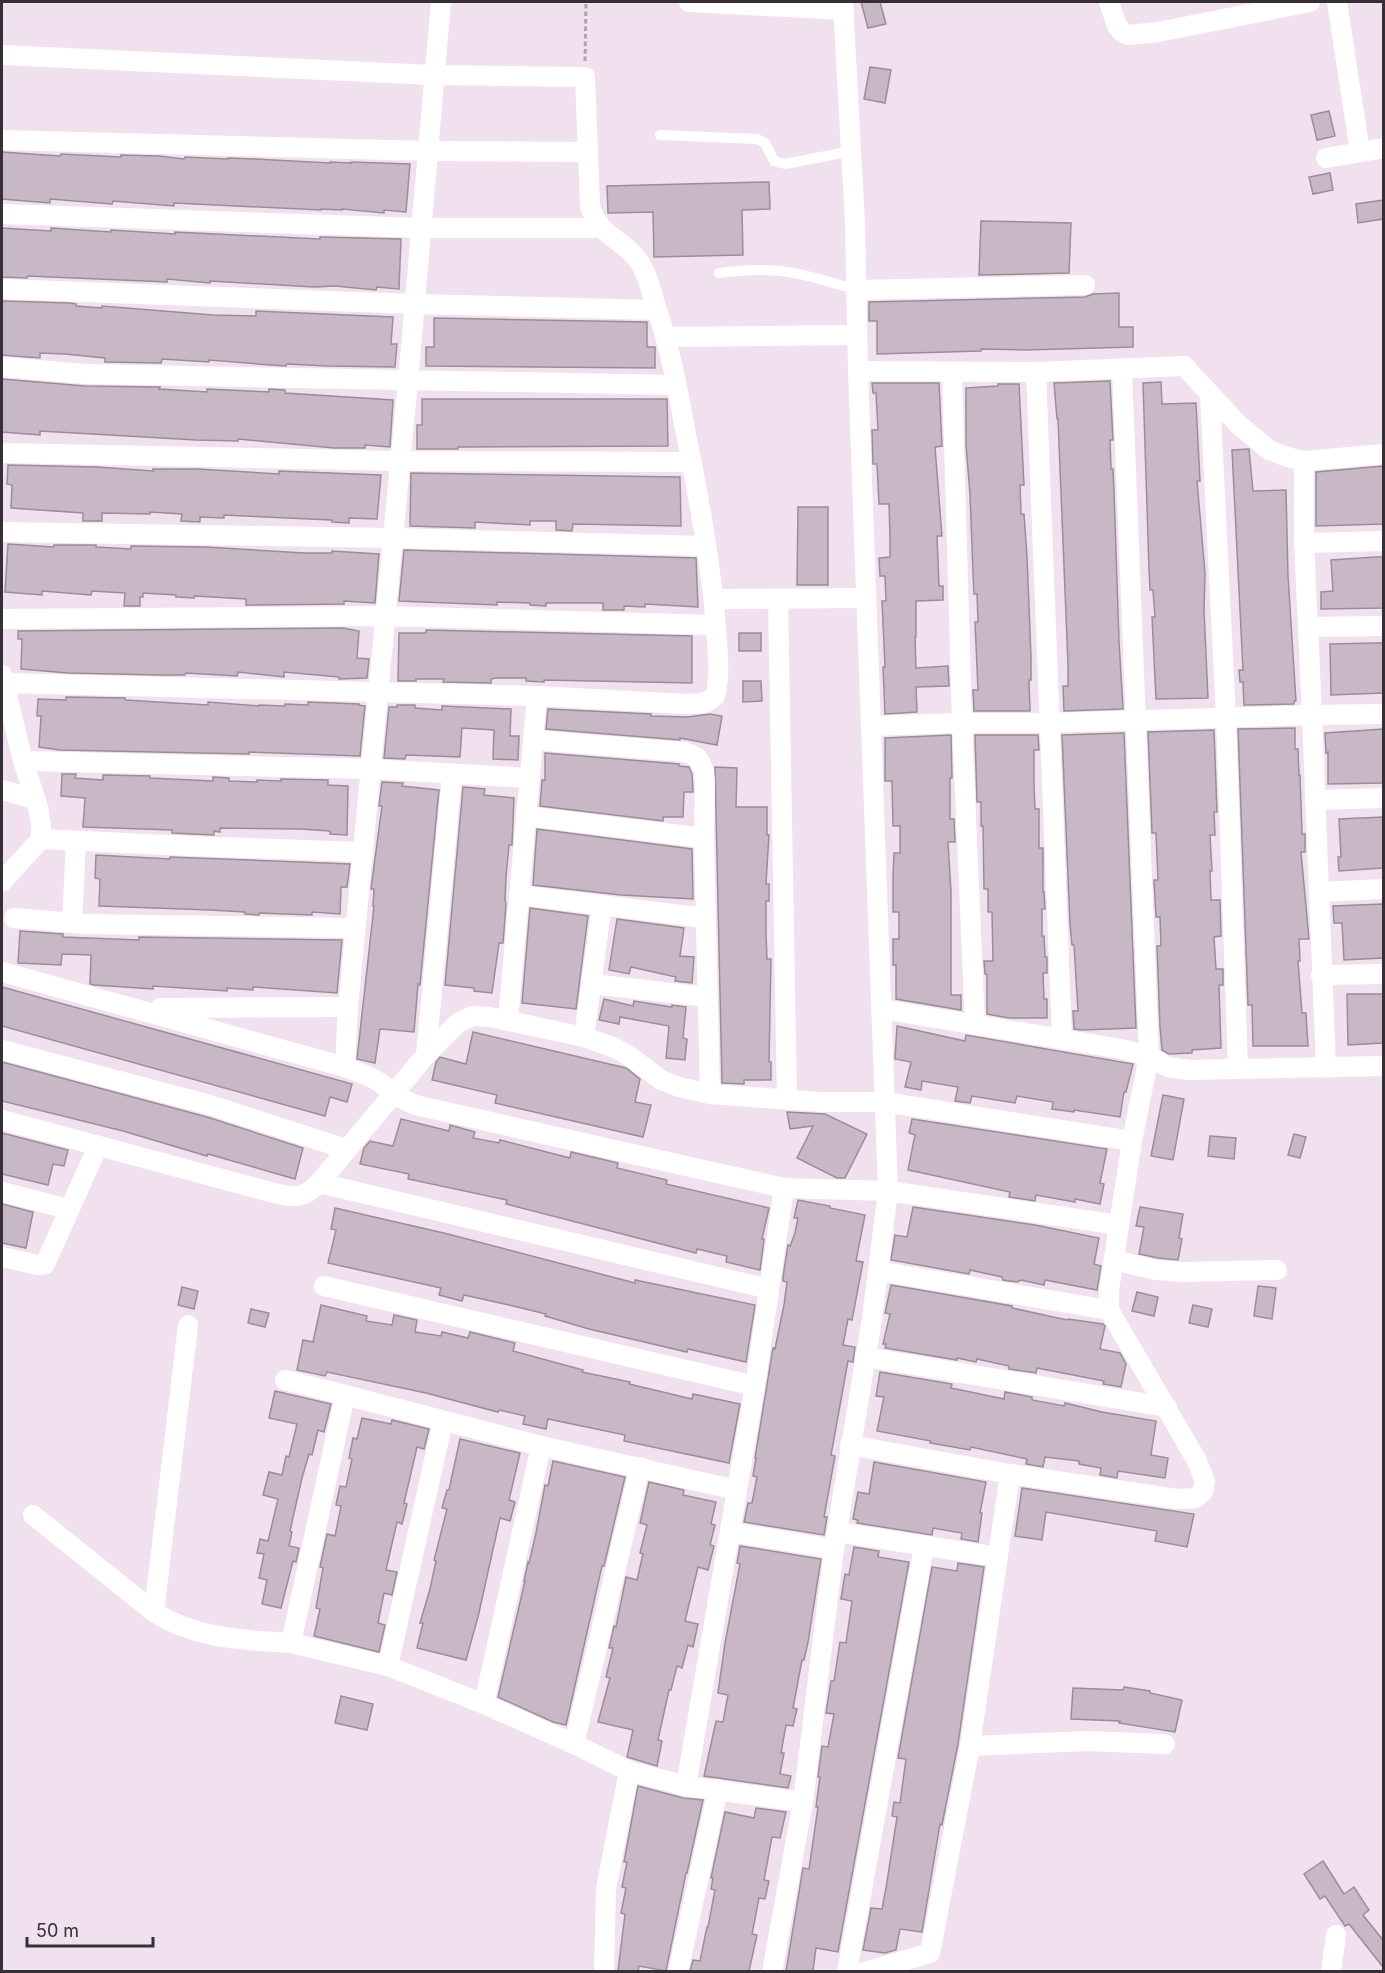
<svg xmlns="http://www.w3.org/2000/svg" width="1385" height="1973" font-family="Inter,sans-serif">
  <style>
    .building { fill: #c8b8c6; stroke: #9c8c9a; stroke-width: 1.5 }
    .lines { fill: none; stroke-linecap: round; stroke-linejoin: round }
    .path { stroke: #aea2ad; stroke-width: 3; stroke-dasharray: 4.5 3; stroke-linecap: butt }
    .service { stroke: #fff; stroke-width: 10 }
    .minor { stroke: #fff; stroke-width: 20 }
  </style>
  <rect width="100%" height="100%" fill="#f1e1ef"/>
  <g class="building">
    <polygon points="861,2 880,2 886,24 868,28"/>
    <polygon points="870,67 891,70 885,103 864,99"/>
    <polygon points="1329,111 1335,136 1317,140 1311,115"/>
    <polygon points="2,152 60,156 61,154 121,157 121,155 159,156 184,159 185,157 228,159 228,158 255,159 330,163 330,162 351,163 351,162 410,164 406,212 384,210 384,213 342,209 342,210 321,209 321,210 174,203 174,206 113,201 112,204 50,199 50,203 2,199"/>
    <polygon points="1330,173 1333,190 1313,194 1309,177"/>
    <polygon points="769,182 770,209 742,210 743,255 654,257 653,212 608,213 607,186"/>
    <polygon points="1383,200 1383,219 1358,223 1356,204"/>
    <polygon points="981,221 1071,223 1069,273 979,275"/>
    <polygon points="2,228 51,231 51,228 111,232 111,230 175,234 175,232 320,239 320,237 401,239 399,289 377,287 376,290 335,286 314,287 210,281 210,283 167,279 167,282 28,276 27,278 2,277"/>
    <polygon points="1119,293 1119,327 1133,327 1133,347 1025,350 981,349 981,351 877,354 877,321 869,321 869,302 1085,297 1093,294"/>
    <polygon points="2,301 70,303 76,304 76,306 102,308 102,306 213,315 256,316 256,311 393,317 391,344 397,344 395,367 327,366 287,364 286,366 271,365 209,360 209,362 162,359 161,363 105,362 105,358 65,354 40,353 40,358 2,355"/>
    <polygon points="434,318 647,322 647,347 655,347 655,368 426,366 426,347 434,347"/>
    <polygon points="2,379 85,386 160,387 159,389 207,392 207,389 269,392 269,389 285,390 285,393 393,400 390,447 365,445 365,448 334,448 238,439 238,441 196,440 40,431 40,435 2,432"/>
    <polygon points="1110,381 1113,440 1110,440 1111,469 1113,469 1114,491 1119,641 1123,709 1064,711 1063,686 1068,686 1068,664 1058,419 1057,419 1054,383"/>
    <polygon points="1161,382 1162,404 1196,403 1200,481 1197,481 1205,573 1204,610 1208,698 1156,699 1152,617 1155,617 1153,590 1150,590 1149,569 1143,383"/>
    <polygon points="872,383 939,383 942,446 935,447 942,536 937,536 939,586 943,586 943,600 916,601 916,637 915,637 916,668 948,666 949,686 916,687 917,712 885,714 883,667 885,667 882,601 886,601 885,576 880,576 879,558 890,557 890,537 889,504 879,504 877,464 873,464 872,430 878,430 876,393 873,393"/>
    <polygon points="998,384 1019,384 1024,485 1020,485 1021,514 1024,514 1027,556 1031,657 1031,680 1029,680 1030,711 974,711 973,690 978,690 975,622 978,622 977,594 974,594 973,573 970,494 966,445 966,388 998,386"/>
    <polygon points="422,399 667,399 668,446 458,447 458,449 417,449 417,425 422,425"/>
    <polygon points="1249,449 1253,491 1286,490 1288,576 1296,701 1294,701 1294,704 1244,705 1243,682 1240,682 1239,670 1243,670 1232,450"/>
    <polygon points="8,465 97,467 153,471 153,469 198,469 279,474 279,471 381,475 377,519 349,518 349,523 332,522 332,520 224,515 224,518 200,517 200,522 181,521 182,514 150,512 150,514 102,513 102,521 83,521 83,513 11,508 12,485 7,484"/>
    <polygon points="1383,466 1383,524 1316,526 1316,472"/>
    <polygon points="411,473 680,477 681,526 573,524 572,531 556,530 556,521 530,521 530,525 475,522 475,528 410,526"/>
    <polygon points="798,507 828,507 828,585 797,585"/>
    <polygon points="8,544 54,547 54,545 96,545 96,547 131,549 131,546 205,547 304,553 332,553 332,551 379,554 375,603 344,601 344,604 246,605 246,599 195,596 194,598 176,597 176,595 143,593 143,597 140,597 140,606 124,606 125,593 92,591 91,595 42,591 42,595 5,592"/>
    <polygon points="404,550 696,558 698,607 645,604 645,607 624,606 624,610 603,610 603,603 546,603 546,606 530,605 530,603 497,602 497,605 399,601"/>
    <polygon points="1376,557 1383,557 1383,608 1321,609 1321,592 1333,591 1331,560"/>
    <polygon points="343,628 359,631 357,658 369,659 367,678 339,679 339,677 284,672 284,677 238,672 237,676 186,673 185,675 160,675 68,673 21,669 22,639 18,639 18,631"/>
    <polygon points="426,630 692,636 692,683 544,680 544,682 526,681 526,678 496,678 491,679 491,683 443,682 444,679 416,679 416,681 398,681 399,633 426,633"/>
    <rect x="739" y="633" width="22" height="18"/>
    <polygon points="1373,643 1383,643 1383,693 1331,695 1330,644"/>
    <polygon points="743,681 761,681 762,701 743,702"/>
    <polygon points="66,697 125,698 125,700 208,705 208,702 259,706 259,705 285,706 285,704 308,705 308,702 359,704 359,705 365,706 360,756 249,752 249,754 60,750 39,747 41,716 37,716 38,699 66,700"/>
    <polygon points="397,705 415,705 415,708 442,710 442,706 511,709 510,736 519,736 518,760 493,759 494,730 462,728 460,757 406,755 405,759 384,758 389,707 397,707"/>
    <polygon points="548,709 651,714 651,716 688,717 710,714 722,716 717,745 680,738 680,740 546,729"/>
    <polygon points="1295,728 1295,749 1298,749 1299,775 1300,775 1302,834 1305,834 1305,852 1301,852 1309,939 1299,939 1300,961 1298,961 1302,1013 1306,1013 1308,1046 1253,1046 1252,1005 1248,1005 1238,729"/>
    <polygon points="1383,729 1383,783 1328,784 1328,752 1326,753 1325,733"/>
    <polygon points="1214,730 1217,812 1214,812 1215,835 1210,835 1212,871 1210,871 1211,900 1220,900 1221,936 1214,937 1216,969 1223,969 1223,985 1219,985 1221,1048 1192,1050 1192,1053 1169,1054 1162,1050 1160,1027 1157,946 1161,946 1160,917 1156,917 1154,880 1158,880 1156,833 1152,833 1148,732"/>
    <polygon points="1124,733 1136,1028 1081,1030 1074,1029 1073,1011 1078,1011 1074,945 1072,945 1070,924 1062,735"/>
    <polygon points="951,735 952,778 950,778 950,819 954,819 955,842 948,842 951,892 951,995 961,995 961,1010 896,999 896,965 893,965 893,939 899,939 899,912 893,912 893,877 894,853 900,853 900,826 893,826 892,781 885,781 885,738"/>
    <polygon points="975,735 1038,735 1039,750 1034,750 1034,785 1035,809 1039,809 1039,848 1043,848 1043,892 1044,892 1045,909 1042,909 1042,936 1044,936 1045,957 1047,957 1047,973 1043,973 1044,999 1047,999 1047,1018 1009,1018 987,1014 987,974 985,974 984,961 993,961 992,912 988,912 988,889 984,889 983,826 981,826 981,802 977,802"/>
    <polygon points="545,753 679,764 679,766 689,767 692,774 693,792 684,792 683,817 663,817 663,821 540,806 542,780 545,780"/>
    <polygon points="715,767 737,768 736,807 767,807 767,835 769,835 766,884 769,884 769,901 766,901 766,934 767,959 771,959 769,1062 771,1062 771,1080 744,1080 744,1084 722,1083"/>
    <polygon points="62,774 76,774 75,778 103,780 103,775 150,776 150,778 213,781 213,777 229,778 229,781 257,782 257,780 281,781 281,779 328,780 328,785 348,786 347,835 330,834 330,831 300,829 220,828 220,832 214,831 214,835 172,833 172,830 83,827 85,798 61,796"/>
    <polygon points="382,782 403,783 402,786 439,790 420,985 418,984 414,1032 380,1029 375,1063 357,1059 374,906 373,906 374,889 371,889 382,806 379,806"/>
    <polygon points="463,787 485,789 484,795 514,798 512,845 509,845 506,877 505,900 506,904 503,943 499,943 492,993 474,991 474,988 445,985"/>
    <polygon points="1383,817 1383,868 1339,871 1338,857 1341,857 1339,819"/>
    <polygon points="537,829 692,849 693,899 621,895 533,885"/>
    <polygon points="96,855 170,859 170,857 350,864 347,887 341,887 340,914 312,912 312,915 259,913 259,915 245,914 245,912 210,910 99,906 100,879 95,878"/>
    <polygon points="1383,904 1383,958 1344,960 1342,923 1334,923 1333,906"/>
    <polygon points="530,908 588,916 576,1009 522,1003"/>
    <polygon points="617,919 684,928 680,956 694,957 692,983 675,981 676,977 631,967 629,974 609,970"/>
    <polygon points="20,931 63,934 63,937 139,940 139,937 342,940 337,993 253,987 253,990 227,988 227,991 153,986 153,989 94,985 90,984 91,955 62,954 61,965 18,963"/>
    <polygon points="2,987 352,1084 347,1102 330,1097 325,1116 2,1026"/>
    <polygon points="1347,994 1383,994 1383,1043 1348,1045"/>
    <polygon points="604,999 633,1006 634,1001 672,1007 672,1005 686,1007 683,1038 687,1039 685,1060 666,1058 669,1026 620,1017 619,1024 599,1020"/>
    <polygon points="897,1026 965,1041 966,1035 1133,1064 1126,1092 1124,1092 1120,1117 1074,1110 1074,1112 1052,1109 1053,1102 1017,1096 1015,1103 972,1096 970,1103 955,1101 958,1087 922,1081 921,1090 905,1087 911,1062 895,1059"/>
    <polygon points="473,1032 626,1068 640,1079 635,1102 651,1105 643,1137 495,1103 497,1095 432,1080 436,1062 440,1057 466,1064"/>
    <polygon points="2,1062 207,1117 303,1148 295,1179 208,1154 207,1156 123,1131 2,1101"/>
    <polygon points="1163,1095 1184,1099 1173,1160 1151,1156"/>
    <polygon points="787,1112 825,1114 867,1134 845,1178 837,1178 797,1158 813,1126 790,1129"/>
    <polygon points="401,1119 449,1131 450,1125 457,1127 475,1132 473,1138 499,1143 500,1140 570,1158 571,1152 618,1163 617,1168 667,1180 666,1184 769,1208 762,1239 764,1239 760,1270 726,1262 727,1256 697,1249 696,1253 506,1204 507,1200 408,1179 409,1174 360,1164 364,1148 370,1141 393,1146"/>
    <polygon points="912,1119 1107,1149 1100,1183 1104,1184 1100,1204 1075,1199 1075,1202 1036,1195 1035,1201 1009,1197 1010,1192 908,1170 915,1135 909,1133"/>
    <polygon points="2,1133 68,1150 64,1166 53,1164 48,1185 2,1174"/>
    <polygon points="1294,1134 1306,1137 1300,1158 1288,1155"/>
    <polygon points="1210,1136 1236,1138 1234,1159 1208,1156"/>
    <polygon points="798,1200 830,1206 830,1208 865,1215 856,1261 863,1262 852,1320 848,1319 843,1345 855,1347 853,1362 848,1361 831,1455 835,1456 824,1517 827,1517 824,1535 744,1522 748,1503 752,1503 757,1477 753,1476 756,1458 755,1458 773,1348 775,1349 784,1305 787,1282 783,1281 783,1277 788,1245 790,1246 795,1233 798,1218 794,1218"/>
    <polygon points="2,1204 33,1212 26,1248 2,1243"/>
    <polygon points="913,1207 1035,1225 1099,1238 1094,1264 1101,1266 1097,1290 1045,1280 1044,1285 1021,1280 1017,1282 1003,1280 1002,1277 970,1270 969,1274 891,1260 895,1235 907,1237"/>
    <polygon points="1140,1207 1183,1214 1179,1238 1182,1239 1178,1260 1158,1258 1139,1254 1144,1227 1136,1226"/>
    <polygon points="335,1208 448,1234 635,1283 635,1280 755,1305 746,1362 688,1349 687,1352 589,1329 545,1316 546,1314 509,1305 464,1295 462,1301 439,1295 441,1288 328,1263 336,1230 331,1229"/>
    <polygon points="891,1285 1012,1306 1012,1308 1067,1320 1068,1319 1103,1324 1105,1326 1100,1349 1120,1353 1126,1364 1121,1387 1103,1384 1104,1381 1037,1368 1036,1373 1009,1369 1009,1366 977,1359 976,1362 957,1358 957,1360 885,1348 886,1344 883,1344 890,1314 885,1313"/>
    <polygon points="1258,1286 1276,1288 1272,1319 1254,1316"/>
    <polygon points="182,1287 198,1291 194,1309 178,1305"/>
    <polygon points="1137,1292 1158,1297 1154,1316 1132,1311"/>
    <polygon points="321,1305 367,1316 366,1321 392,1325 394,1315 417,1320 415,1332 441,1336 442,1332 468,1338 470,1332 515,1343 513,1351 583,1370 582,1372 630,1382 629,1384 692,1399 693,1394 740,1404 729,1463 624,1441 625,1435 548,1419 546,1429 523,1424 525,1416 499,1410 498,1412 426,1393 327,1372 325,1376 297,1370 303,1340 313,1342"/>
    <polygon points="1193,1305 1212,1309 1208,1327 1189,1323"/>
    <polygon points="251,1309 269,1313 265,1327 248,1323"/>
    <polygon points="880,1372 952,1384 951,1388 1004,1399 1005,1392 1032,1397 1032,1400 1064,1406 1065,1403 1102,1412 1156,1421 1151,1455 1168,1458 1165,1478 1118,1471 1117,1478 1100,1475 1101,1468 1079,1464 1079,1461 1045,1457 1043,1467 1026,1464 1027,1459 971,1447 970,1450 930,1443 931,1441 877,1431 884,1397 876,1396"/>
    <polygon points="275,1391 331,1404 324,1432 318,1430 312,1455 309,1454 302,1478 290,1531 292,1532 289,1546 299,1548 296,1562 293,1561 281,1608 262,1604 267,1580 259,1578 264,1554 257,1553 260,1539 268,1541 278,1499 263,1495 269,1472 282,1475 286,1456 289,1457 297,1424 269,1418"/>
    <polygon points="362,1418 391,1424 392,1420 429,1429 424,1449 417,1447 404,1503 407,1504 402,1524 397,1522 386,1570 397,1572 392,1595 384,1593 378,1623 385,1625 379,1652 314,1636 320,1609 316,1608 323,1568 320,1567 327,1534 335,1536 341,1506 336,1505 340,1486 346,1487 352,1459 349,1458 353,1438 357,1439"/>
    <polygon points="460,1439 520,1453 509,1500 515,1502 510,1521 500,1518 478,1617 466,1660 417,1648 423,1623 420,1623 430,1589 436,1561 434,1560 447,1509 442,1508 447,1490 449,1490"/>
    <polygon points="553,1461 625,1477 604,1566 602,1566 566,1725 553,1722 498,1697 525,1581 524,1581 528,1562 529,1563 536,1533 545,1485 548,1486"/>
    <polygon points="874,1462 986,1482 980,1513 982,1513 978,1542 961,1539 962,1533 933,1528 932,1535 857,1523 858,1520 853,1519 858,1492 869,1494"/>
    <polygon points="649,1482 684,1490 683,1495 716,1502 711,1524 715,1525 710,1545 714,1546 708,1570 698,1567 685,1621 698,1624 693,1647 688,1645 682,1668 677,1666 671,1690 669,1690 658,1740 662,1741 657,1766 627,1757 633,1730 598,1722 610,1678 606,1677 613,1648 609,1648 614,1626 616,1627 626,1577 637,1580 643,1554 640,1553 647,1525 640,1523"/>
    <polygon points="1022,1488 1194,1514 1187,1547 1155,1541 1157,1531 1046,1512 1042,1540 1015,1536"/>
    <polygon points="740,1546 821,1559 808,1642 804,1660 802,1660 793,1708 797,1709 793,1726 786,1725 781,1753 784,1753 780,1774 791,1776 788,1788 704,1776 716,1721 723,1722 728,1695 718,1693 725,1643 740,1564 737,1563"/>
    <polygon points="854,1547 879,1551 878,1557 909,1562 838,1952 816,1948 813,1971 786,1971 803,1868 809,1869 818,1807 816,1807 820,1777 818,1777 822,1746 828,1747 834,1714 826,1713 831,1681 834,1681 840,1642 846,1643 852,1601 841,1599 845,1574 849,1575"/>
    <polygon points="958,1563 984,1567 958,1744 942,1825 940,1824 922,1932 900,1929 896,1950 885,1953 863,1950 871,1908 882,1909 886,1888 897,1817 892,1816 894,1802 900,1803 906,1759 898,1758 932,1567 957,1571"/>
    <polygon points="1124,1687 1150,1691 1150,1693 1182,1700 1175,1732 1119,1723 1120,1721 1071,1719 1073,1688 1123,1690"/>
    <polygon points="341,1696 373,1704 367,1730 335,1723"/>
    <polygon points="638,1786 683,1798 703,1800 687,1873 686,1873 666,1971 639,1966 638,1971 618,1971 625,1914 621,1913 626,1888 622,1887 627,1862 624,1862"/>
    <polygon points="756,1808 786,1812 780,1838 772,1837 764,1880 769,1881 765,1899 759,1898 752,1934 757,1935 749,1971 690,1971 693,1960 700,1961 707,1927 708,1927 715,1890 711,1889 713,1878 711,1878 725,1812 754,1818"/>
    <polygon points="1323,1861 1344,1894 1354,1887 1369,1910 1363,1915 1383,1940 1383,1967 1349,1924 1345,1926 1325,1896 1320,1899 1304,1874"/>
  </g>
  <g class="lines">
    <polyline class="path" points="585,61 586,2"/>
    <g class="service">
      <polyline points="660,135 757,139 765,143 774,161 785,164 852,151"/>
      <path d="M719,273C775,265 803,273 856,290"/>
    </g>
    <g class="minor">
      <polyline points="689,2 844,10"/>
      <polyline points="1109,2 1117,26 1122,32 1129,35 1158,32 1310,2"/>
      <polyline points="1337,2 1360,152"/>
      <path d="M2,55L433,75L585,77L590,206C599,234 614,235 633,254C647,268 651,292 657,310"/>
      <polyline points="2,140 428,151 587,152"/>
      <polyline points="1326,158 1384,148"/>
      <polyline points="2,214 421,228 600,228"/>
      <path d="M2,289L415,304L657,310C671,350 678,392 686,434C699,498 711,563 716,628C717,649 721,675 715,696L705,703L687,704L537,696L3,683"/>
      <polyline points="856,290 1085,285"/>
      <polyline points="666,337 857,335"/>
      <polyline points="2,367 86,374 676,385"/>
      <polyline points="858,371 1036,372 1184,366 1239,425 1269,450 1287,457 1304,461 1384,454"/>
      <polyline points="1036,372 1062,1039"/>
      <polyline points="952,373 962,723 975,1025"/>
      <polyline points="1210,395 1226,718 1238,1069"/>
      <polyline points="2,453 400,461 692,462"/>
      <polyline points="1304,461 1304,543 1312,715 1384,714"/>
      <polyline points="2,532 393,538 706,546"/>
      <polyline points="1304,543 1384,541"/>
      <polyline points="714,599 866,598"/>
      <polyline points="778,599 787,1100"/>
      <polyline points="2,619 385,616 715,625"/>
      <polyline points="1308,627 1384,626"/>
      <polyline points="2,675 23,761 38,807 41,825 41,839 2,882"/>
      <polyline points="871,726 962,723 1048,723 1312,715 1326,1068"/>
      <polyline points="533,740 685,752 698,758 704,771 705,782 704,838 710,1094"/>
      <polyline points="23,761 371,769 530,778"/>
      <polyline points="2,790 35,799"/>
      <polyline points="1315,800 1384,798"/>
      <polyline points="526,816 704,838"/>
      <polyline points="41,839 189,846 362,852"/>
      <polyline points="1319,892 1384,889"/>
      <polyline points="519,895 705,918"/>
      <polyline points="14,918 87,924 355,928"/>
      <polyline points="72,922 76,841"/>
      <polyline points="2,972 345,1067 370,1077 381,1083 394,1095 415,1105 784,1188 888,1191 1119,1225"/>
      <polyline points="1321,975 1384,974"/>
      <polyline points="592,984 707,997"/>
      <polyline points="160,1008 348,1007"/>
      <polyline points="881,1009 1121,1049 1149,1056 1168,1067 1189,1070 1384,1066"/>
      <polyline points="508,1020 537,696"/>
      <polyline points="584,1037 602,905"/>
      <polyline points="2,1050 210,1105 346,1149"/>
      <polyline points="426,1055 452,775"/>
      <polyline points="345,1067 348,1007 408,381 441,2"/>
      <path d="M2,1120L278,1194C298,1198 304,1198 319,1183L426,1055L459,1022L473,1016L490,1017L584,1037L615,1048L628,1055L661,1080L679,1087L710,1094L822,1102H884L1132,1141"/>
      <polyline points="319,1183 769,1289"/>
      <polyline points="2,1192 68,1209"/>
      <polyline points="2,1257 38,1265 45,1264 98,1146"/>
      <polyline points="1114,1260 1156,1270 1183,1272 1277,1270"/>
      <polyline points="878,1271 1109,1310"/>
      <polyline points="324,1286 755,1386"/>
      <polyline points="865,1357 1167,1407"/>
      <polyline points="285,1380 345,1395"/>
      <polyline points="850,1445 1010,1474 1177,1499 1195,1498 1203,1492 1205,1481 1196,1459 1109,1310 1109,1290 1132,1141 1149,1056 1122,369"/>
      <polyline points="737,1490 541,1446 345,1395 291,1643 388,1666 484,1704 574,1744 629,1771 686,1786 803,1802"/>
      <path d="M33,1515L154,1612C196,1639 242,1640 291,1643"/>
      <polyline points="730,1532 834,1549"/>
      <polyline points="837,1532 998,1557"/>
      <polyline points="154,1612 188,1325"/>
      <polyline points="388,1666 443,1421"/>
      <polyline points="484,1704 541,1446"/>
      <polyline points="574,1744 640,1467"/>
      <polyline points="970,1746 1086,1741 1165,1744"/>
      <polyline points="686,1786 755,1386 784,1188"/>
      <polyline points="604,1972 606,1889 629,1771"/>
      <polyline points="678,1972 718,1789"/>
      <polyline points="772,1972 803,1802 834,1549 872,1319 888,1191 858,371 855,224 843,2"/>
      <polyline points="847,1972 924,1546"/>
      <polyline points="864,1972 930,1953 970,1746 1010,1474"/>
      <polyline points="1331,1972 1336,1935"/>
    </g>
  </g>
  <rect width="1385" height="1973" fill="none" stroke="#363036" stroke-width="6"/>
  <path d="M27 1937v9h126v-9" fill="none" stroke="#363036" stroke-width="3"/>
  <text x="36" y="1937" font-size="18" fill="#363036" stroke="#f1e1ef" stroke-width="4.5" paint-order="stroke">50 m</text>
</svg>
